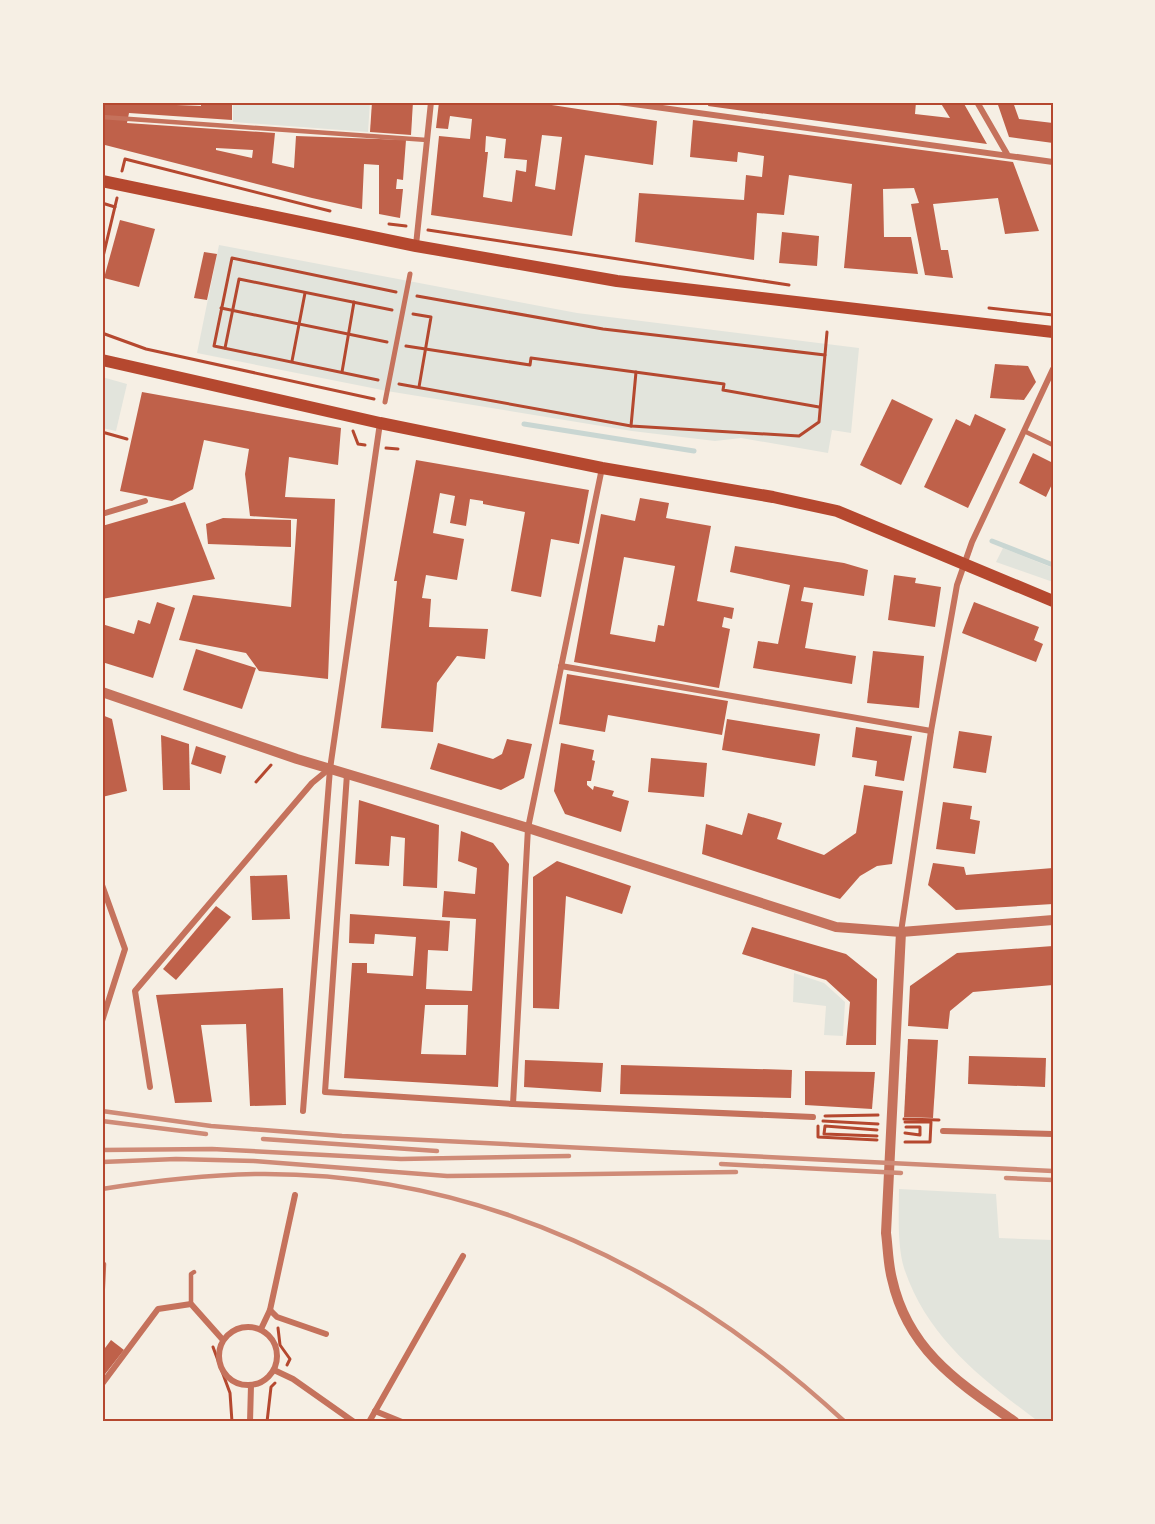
<svg xmlns="http://www.w3.org/2000/svg" width="1155" height="1524" font-family="Signika,sans-serif">
  <style>
    .green { fill: #e2e4dc }
    .lines { fill: none; stroke-linecap: round; stroke-linejoin: round }
    .stream { stroke: #c9d6d2; stroke-width: 5 }
    .building { fill: #bf614a; fill-rule: evenodd }
    .path { stroke: #b5482f; stroke-width: 3 }
    .service { stroke: #c5725c; stroke-width: 4.5 }
    .pedestrian { stroke: #c5725c; stroke-width: 5 }
    .minor { stroke: #c5725c; stroke-width: 6 }
    .tertiary { stroke: #c5725c; stroke-width: 10 }
    .secondary { stroke: #b5482f; stroke-width: 12 }
    .rail { stroke: #cf8b77; stroke-width: 4.5 }
    .neatline { fill: none; stroke: #b5482f; stroke-width: 2 }
  </style>
  <rect width="100%" height="100%" fill="#f6efe4"/>
  <g class="green">
    <polygon points="233,102 370,102 368,132 233,122"/>
    <polygon points="219,245 577,313 859,348 851,433 832,430 828,453 741,438 715,441 632,431 387,391 197,353"/>
    <polygon points="102,377 127,384 116,431 102,428"/>
    <polygon points="1003,548 1053,568 1053,582 996,562"/>
    <polygon points="794,973 824,983 845,1002 843,1036 824,1035 826,1006 793,1002"/>
    <path d="M899,1189L996,1194L999,1238L1053,1240V1422H1039C983,1380 927,1338 904,1268C897,1244 899,1214 899,1189Z"/>
  </g>
  <g class="lines">
    <g class="stream">
      <polyline points="524,424 694,451"/>
      <polyline points="992,541 1053,565"/>
    </g>
  </g>
  <g class="building">
    <path d="M103,102L201,106V102H232V120L129,113L127,123L275,133L272,163L294,168L296,136L406,140L403,180L397,179L396,189H403L400,218L379,214V165L364,164L362,209L312,198L105,145ZM216,148L253,150L252,158L216,150Z"/>
    <polygon points="372,102 413,102 411,135 370,132"/>
    <path d="M439,102H532L657,121L653,165L585,155L572,236L431,215L439,136L470,139L472,119L450,116L448,129L436,128ZM542,135L562,137L555,190L535,186ZM486,136L506,139L504,158L527,160L526,172L516,170L512,202L483,197L488,152H485Z"/>
    <polygon points="709,102 916,102 915,114 950,118 940,102 963,102 987,144 708,106"/>
    <polygon points="997,102 1013,102 1019,119 1053,123 1053,143 1009,137"/>
    <polygon points="693,120 1013,162 1039,231 1005,234 998,198 933,204 941,250 948,250 953,278 925,275 911,204 919,203 914,188 883,189 884,237 911,237 918,274 844,268 852,184 789,175 784,215 757,213 754,260 635,242 639,193 744,200 746,175 762,177 764,156 738,152 737,162 690,157"/>
    <polygon points="120,220 155,229 139,287 104,278"/>
    <polygon points="782,232 819,236 817,266 779,263"/>
    <polygon points="204,252 217,254 207,300 194,298"/>
    <polygon points="995,364 1028,366 1036,382 1024,400 990,398"/>
    <polygon points="142,392 341,428 338,465 289,457 285,497 335,499 328,679 259,671 246,653 179,640 193,595 291,607 297,519 250,516 245,474 249,449 204,440 193,489 172,501 120,491"/>
    <polygon points="892,399 933,419 901,485 860,465"/>
    <polygon points="975,414 1006,429 968,508 924,487 956,419 970,426"/>
    <polygon points="1033,453 1053,463 1053,482 1046,497 1019,483"/>
    <polygon points="416,460 589,490 579,544 551,539 541,597 511,591 525,512 483,504 483,501 470,499 466,526 450,523 455,496 440,493 433,533 464,539 457,580 426,575 422,598 431,599 429,627 488,629 485,659 457,656 437,683 433,732 381,728 397,581 394,581"/>
    <path d="M640,498L669,503L666,518L711,526L697,601L734,608L732,619L724,617L722,627L730,629L719,688L574,662L601,514L635,521ZM624,557L675,566L664,626L658,625L655,642L610,634Z"/>
    <polygon points="185,502 215,579 102,599 102,526"/>
    <polygon points="223,518 291,520 291,547 208,544 206,524"/>
    <polygon points="735,546 844,563 868,570 864,596 804,587 801,601 813,603 805,648 856,656 852,684 753,668 758,641 778,644 790,585 730,572"/>
    <polygon points="894,575 916,578 915,583 941,587 935,627 888,620"/>
    <polygon points="157,602 175,608 153,678 102,662 102,624 134,634 138,620 150,624"/>
    <polygon points="974,602 1039,627 1034,640 1043,644 1036,662 962,633"/>
    <polygon points="196,649 256,668 242,709 183,690"/>
    <polygon points="873,651 924,656 919,708 867,703"/>
    <polygon points="567,674 728,701 722,735 608,715 605,732 559,724"/>
    <polygon points="102,715 112,719 127,791 102,797"/>
    <polygon points="727,719 820,734 815,766 722,750"/>
    <polygon points="856,727 912,736 904,781 875,776 877,761 852,757"/>
    <polygon points="959,731 992,736 986,773 953,768"/>
    <polygon points="161,735 189,744 190,790 163,790"/>
    <polygon points="507,739 532,744 524,778 501,790 430,769 438,743 493,759 502,754"/>
    <polygon points="561,743 594,750 592,760 595,761 591,781 587,781 587,785 593,790 594,786 614,791 612,796 629,801 621,832 565,814 554,791"/>
    <polygon points="196,746 226,756 221,774 191,764"/>
    <polygon points="651,758 707,763 704,797 648,792"/>
    <polygon points="864,785 903,791 892,864 877,866 860,876 840,899 702,854 706,824 742,835 748,813 782,823 777,839 824,855 856,833"/>
    <polygon points="359,800 439,825 437,888 403,886 405,838 391,836 389,866 355,864"/>
    <polygon points="943,802 972,806 970,819 980,821 975,854 936,849"/>
    <path d="M461,831L493,843L509,864L498,1087L344,1078L352,963H367V973L413,976L416,937L375,934L374,944L349,943L350,914L450,921L448,951L428,950L426,989L472,991L476,919L442,917L444,891L475,894L477,868L458,861ZM425,1005H468L466,1055L421,1054Z"/>
    <polygon points="557,861 631,886 622,914 566,896 559,1009 533,1008 533,877"/>
    <polygon points="933,863 964,867 966,875 1053,868 1053,904 956,910 928,885"/>
    <polygon points="287,875 290,919 252,920 250,876"/>
    <polygon points="216,906 231,917 176,980 163,969"/>
    <polygon points="752,927 846,954 877,979 876,1045 846,1045 850,1002 826,980 742,954"/>
    <polygon points="1053,946 1053,985 973,992 950,1011 948,1029 908,1026 910,986 957,953"/>
    <polygon points="283,988 286,1105 250,1106 246,1024 201,1025 212,1102 175,1103 156,995"/>
    <polygon points="908,1039 938,1040 933,1118 904,1117"/>
    <polygon points="969,1056 1046,1058 1045,1087 968,1084"/>
    <polygon points="525,1060 603,1063 601,1092 524,1087"/>
    <polygon points="621,1065 792,1070 791,1098 620,1094"/>
    <polygon points="805,1071 875,1072 872,1109 805,1105"/>
    <polygon points="111,1340 124,1350 102,1378 102,1352"/>
  </g>
  <g class="lines">
    <g class="path">
      <polyline points="122,171 125,159 330,211"/>
      <polyline points="102,203 115,207"/>
      <polyline points="389,224 406,226"/>
      <polyline points="428,230 789,285"/>
      <polyline points="102,261 117,198"/>
      <polyline points="417,296 603,329 825,355"/>
      <polyline points="221,308 387,342"/>
      <polyline points="989,308 1053,315"/>
      <polyline points="413,314 431,317 419,387"/>
      <polyline points="102,333 146,349 374,399"/>
      <polyline points="406,346 530,365 531,358 724,384 723,390 819,407"/>
      <polyline points="225,348 239,279 392,310"/>
      <polyline points="292,361 305,293"/>
      <polyline points="342,372 354,302"/>
      <polyline points="378,380 214,346 232,258 396,292"/>
      <polyline points="399,384 631,426 799,436 819,422 827,332"/>
      <polyline points="631,426 636,372"/>
      <polyline points="353,431 358,444 365,445"/>
      <polyline points="102,432 127,439"/>
      <polyline points="386,448 398,449"/>
      <polyline points="256,782 271,765"/>
      <polyline points="825,1116 878,1115"/>
      <polyline points="904,1119 939,1120"/>
      <polyline points="823,1121 878,1124"/>
      <polyline points="905,1122 931,1122 930,1142 905,1142"/>
      <polyline points="818,1126 818,1137 877,1140"/>
      <polyline points="905,1133 920,1135 920,1127 906,1127"/>
      <polyline points="877,1136 824,1134 825,1126 877,1130"/>
      <polyline points="278,1328 280,1345 290,1359 287,1365"/>
      <polyline points="213,1347 230,1393 232,1422"/>
      <polyline points="267,1422 271,1387 275,1383"/>
    </g>
    <g class="service">
      <polyline points="102,117 427,140"/>
      <polyline points="1024,431 1053,445"/>
      <polyline points="102,1262 104,1264 102,1305"/>
      <polyline points="191,1304 191,1274 194,1272"/>
    </g>
    <polyline class="pedestrian" points="385,402 410,274"/>
    <g class="minor">
      <polyline points="619,102 1053,162"/>
      <polyline points="977,102 1007,154"/>
      <polyline points="416,245 431,102"/>
      <polyline points="102,514 145,501"/>
      <polyline points="561,666 931,731"/>
      <polyline points="347,774 325,1092 513,1104 813,1117"/>
      <polyline points="102,885 125,949 102,1021"/>
      <polyline points="901,932 931,731 957,585 972,542 1053,369"/>
      <polyline points="150,1087 135,991 312,783 329,769"/>
      <polyline points="513,1104 528,828 602,468"/>
      <polyline points="303,1111 330,769 380,423"/>
      <polyline points="943,1131 1053,1134"/>
      <polyline points="270,1310 277,1317 326,1334"/>
      <circle cx="248" cy="1356" r="29"/>
      <polyline points="261,1329 270,1310 295,1195"/>
      <polyline points="274,1370 293,1379 354,1422"/>
      <polyline points="102,1384 158,1309 191,1304 223,1340"/>
      <polyline points="375,1411 402,1422"/>
      <polyline points="250,1422 251,1385"/>
      <polyline points="369,1422 463,1256"/>
    </g>
    <g class="tertiary">
      <polyline points="102,692 297,759 528,828 836,927 901,932 1053,920"/>
      <path d="M901,932L886,1233C888,1248 888,1264 892,1279C908,1351 959,1383 1015,1422"/>
    </g>
    <g class="secondary">
      <polyline points="102,181 416,246 617,281 1053,332"/>
      <polyline points="102,360 380,423 602,468 773,497 837,511 1053,601"/>
    </g>
    <g class="rail">
      <polyline points="102,1111 211,1126 342,1136 1053,1171"/>
      <polyline points="102,1121 206,1134"/>
      <polyline points="263,1139 437,1151"/>
      <polyline points="102,1150 212,1149 401,1159 569,1156"/>
      <polyline points="102,1162 176,1159 254,1161 447,1176 736,1172"/>
      <polyline points="721,1164 901,1173"/>
      <polyline points="1006,1178 1053,1180"/>
      <path d="M102,1189C152,1181 204,1175 255,1174C481,1171 683,1272 845,1422"/>
    </g>
  </g>
  <rect width="1155" height="1524" fill="none" stroke="#f6efe4" stroke-width="207"/>
  <rect x="104" y="104" width="948" height="1316" class="neatline"/>
</svg>
